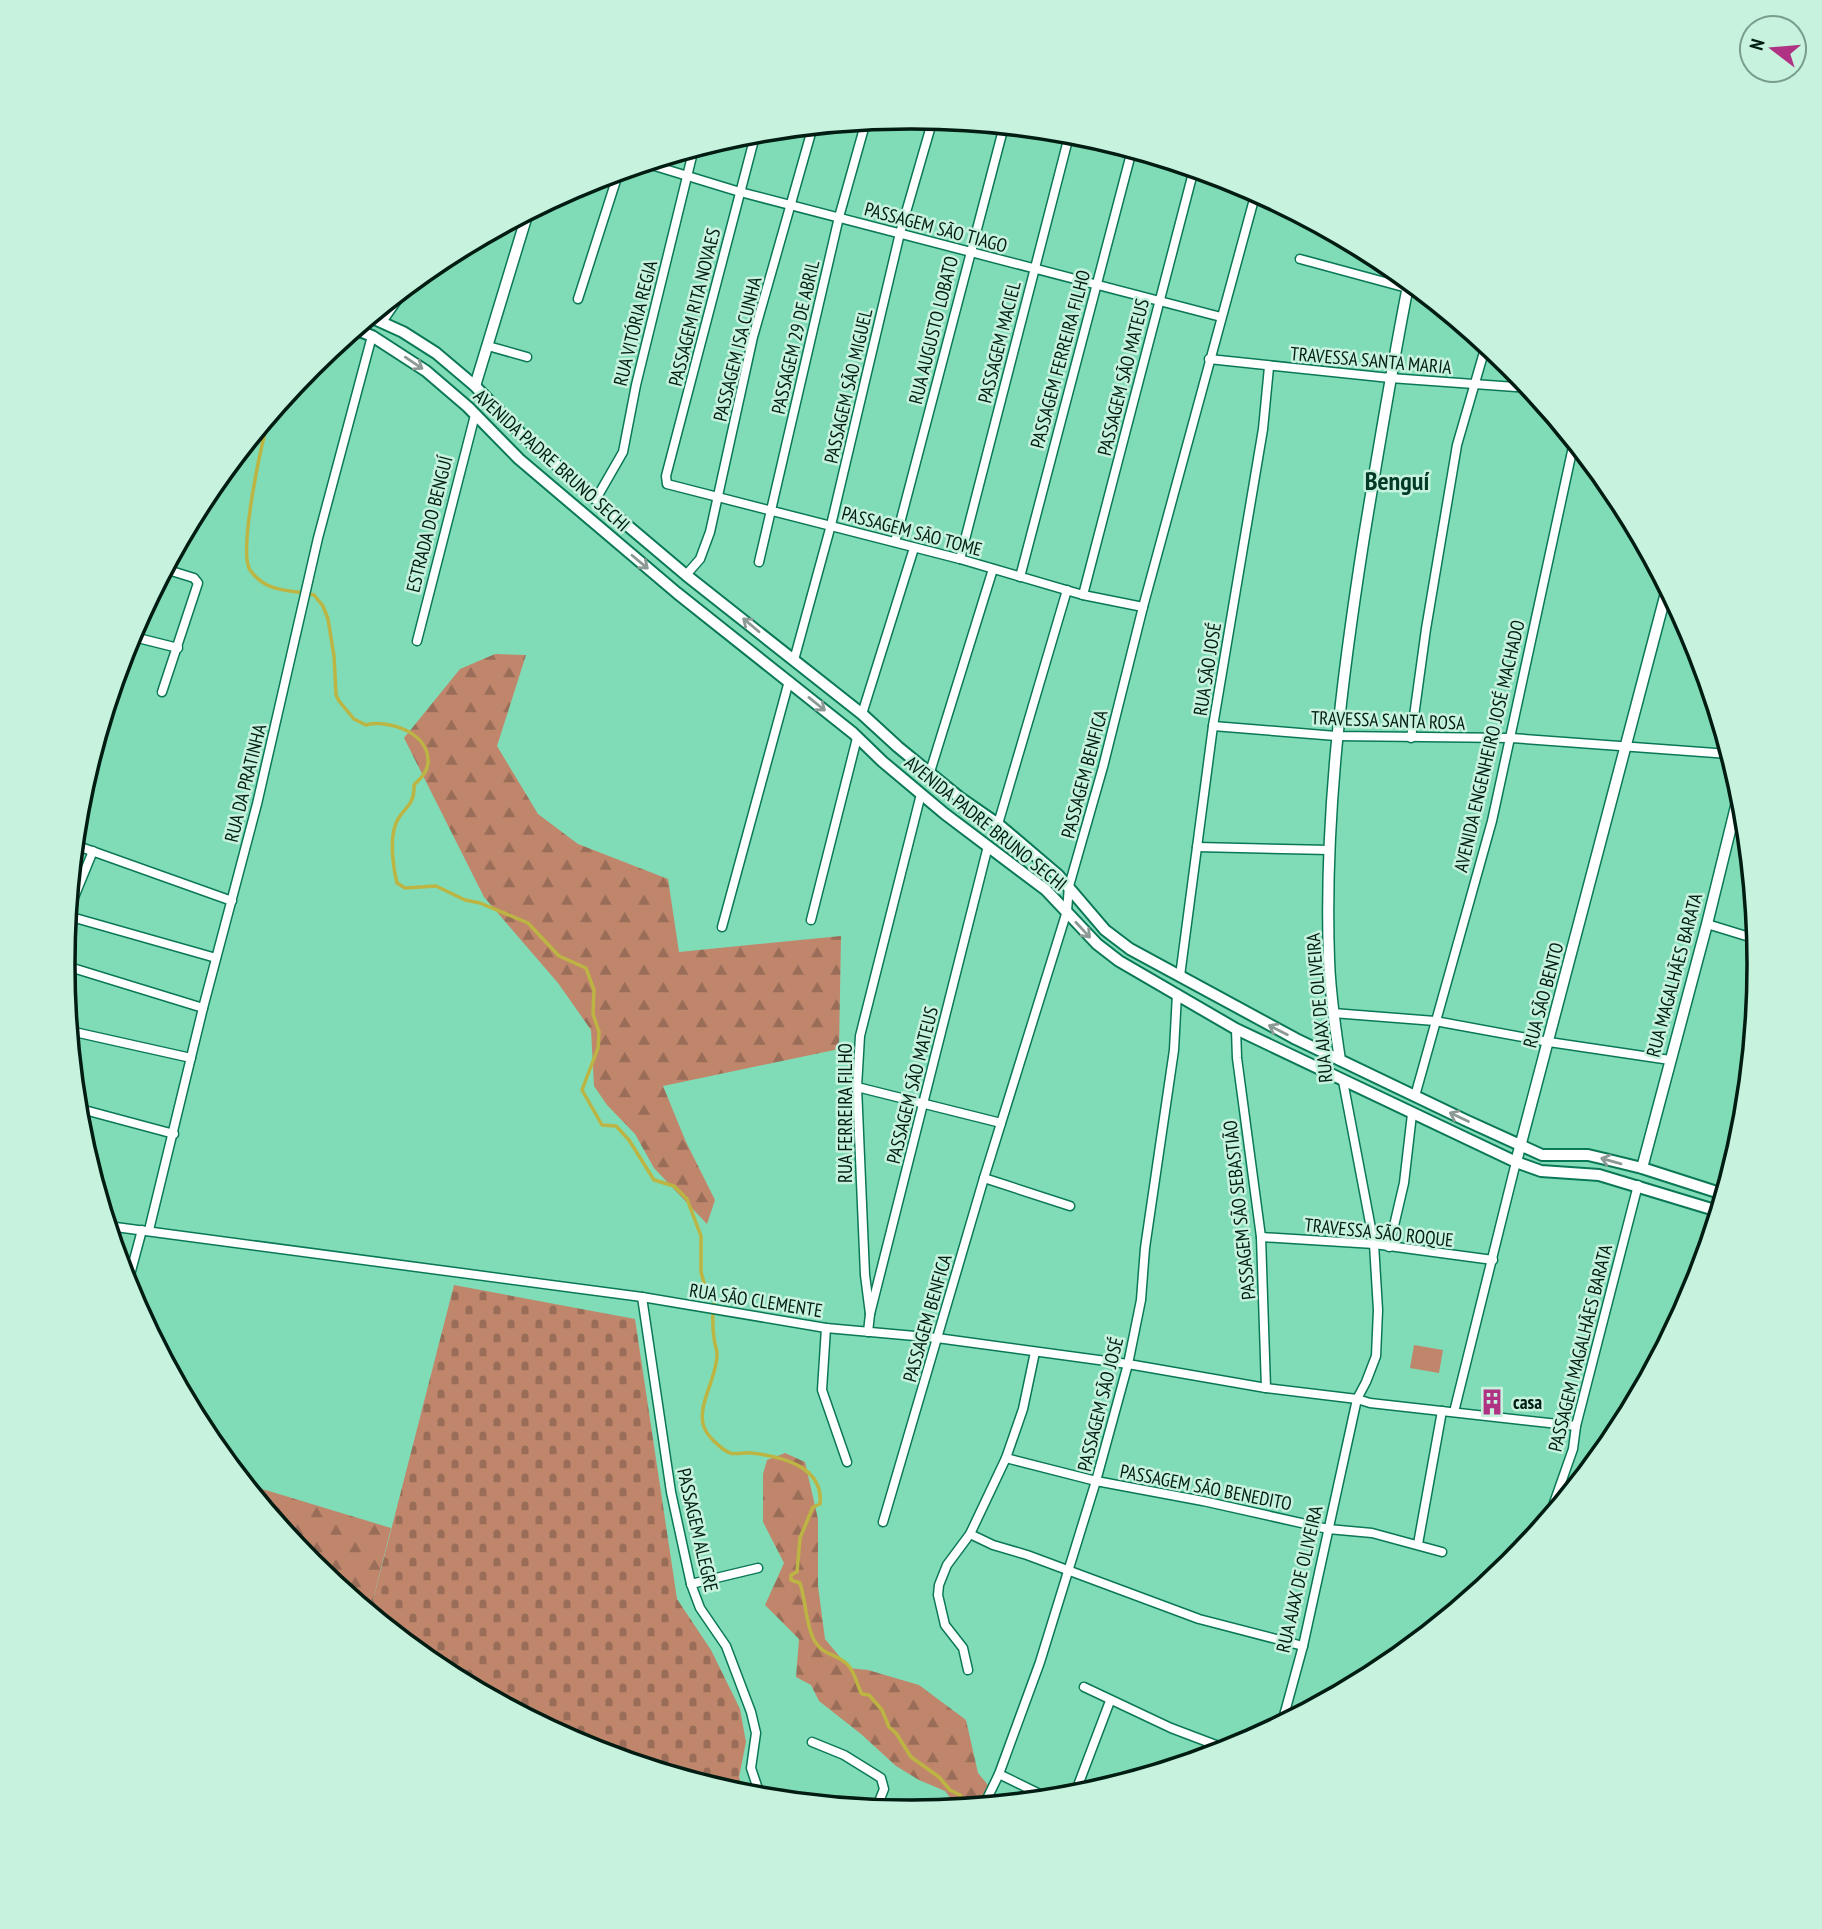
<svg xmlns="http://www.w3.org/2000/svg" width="1822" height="1929" font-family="'PT Sans Narrow',sans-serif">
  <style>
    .forest { fill: url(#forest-firs) }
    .cemetery { fill: url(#cemetery-stones) }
    .park { fill: #c0866c }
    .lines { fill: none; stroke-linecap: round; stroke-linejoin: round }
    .stream { stroke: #bcb443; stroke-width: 3.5 }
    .minor-casing { stroke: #0a7857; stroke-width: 11 }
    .tertiary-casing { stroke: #0a7857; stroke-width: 13 }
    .secondary-casing { stroke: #0a7857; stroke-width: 14 }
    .minor { stroke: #fff; stroke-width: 8 }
    .tertiary { stroke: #fff; stroke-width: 10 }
    .secondary { stroke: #fff; stroke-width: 10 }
    .oneway { stroke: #8d9995 }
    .labels { text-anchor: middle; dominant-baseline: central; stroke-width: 5; stroke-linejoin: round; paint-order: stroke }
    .street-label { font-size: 19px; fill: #011d13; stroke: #c7f2de }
    .poi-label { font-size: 19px; font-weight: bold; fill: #011d13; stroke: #c7f2de; text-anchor: start }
    .district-label { font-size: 26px; font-weight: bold; fill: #023927; stroke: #c7f2de }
    .rim { fill: none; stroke: #011d13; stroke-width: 3.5 }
  </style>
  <defs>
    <pattern id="forest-firs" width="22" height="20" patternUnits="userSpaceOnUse" patternTransform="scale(1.75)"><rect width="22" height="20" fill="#c0866c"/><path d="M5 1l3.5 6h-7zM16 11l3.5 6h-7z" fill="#9a6d58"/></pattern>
    <pattern id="cemetery-stones" width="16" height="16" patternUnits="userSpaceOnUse" patternTransform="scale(1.75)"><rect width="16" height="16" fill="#c0866c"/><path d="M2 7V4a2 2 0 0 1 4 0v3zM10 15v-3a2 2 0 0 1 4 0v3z" fill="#9a6d58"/></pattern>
  </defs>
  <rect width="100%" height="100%" fill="#80dcb6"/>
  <g class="forest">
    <polygon points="495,654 526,655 497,746 538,814 578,844 668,879 679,952 841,936 839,1049 663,1086 686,1142 715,1200 707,1224 654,1168 635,1134 607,1105 594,1086 591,1030 558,983 484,897 404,738 460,669"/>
    <polygon points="785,1453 805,1462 818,1519 818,1586 825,1639 849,1668 868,1670 919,1685 966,1720 978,1773 1003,1803 958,1808 945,1791 919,1780 896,1766 861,1734 819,1701 811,1685 796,1677 799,1639 765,1605 784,1563 763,1522 763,1474 767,1460"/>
    <polygon points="246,1484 391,1528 370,1612 311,1564"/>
  </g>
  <polygon class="cemetery" points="454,1285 635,1319 677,1599 711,1650 740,1709 746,1742 739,1777 745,1796 586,1748 440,1669 370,1612"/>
  <polygon class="park" points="1414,1345 1443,1350 1439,1373 1410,1368"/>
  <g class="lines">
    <path class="stream" d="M270,415C262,437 238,552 250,570C267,594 290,589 314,595L323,606L328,619L334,656L336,695L339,701L354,719L366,725C389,719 430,733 428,763C427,773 420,779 414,785C415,809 400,808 395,826C390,842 393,868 397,883L405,888L436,886L465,900L480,903L528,923L559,956L586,968L594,990L593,1014L599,1032L598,1048L582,1090L602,1125L616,1126L629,1140L654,1180L674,1186L687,1199L701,1236V1272L704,1283L716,1295C712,1309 712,1323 714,1338C714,1343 717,1348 717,1354C718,1376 696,1406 704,1427C707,1436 721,1449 730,1453C736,1455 744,1452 751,1453C780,1456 824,1466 820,1504L813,1507L800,1538L797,1572L791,1575V1580L800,1583C806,1601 805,1620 813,1638C822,1656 834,1652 847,1664C856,1673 856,1684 862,1694L869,1695L882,1710L889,1727L896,1733L911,1757L939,1777L950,1790L960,1795L968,1807"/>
    <g class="minor-casing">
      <g id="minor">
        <polyline points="756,132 666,476 667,484 960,559 1083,595 1143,607"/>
        <polyline points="645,163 740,192 1221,317"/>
        <polyline points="1300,259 1407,288"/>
        <polyline points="578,299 619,171"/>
        <polyline points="382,322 407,286"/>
        <polyline points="488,346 527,357"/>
        <polyline points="1209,359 1390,378 1530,388"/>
        <polyline points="596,499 623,452 636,385 694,148"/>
        <polyline points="895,542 1004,126"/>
        <polyline points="960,559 1070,132"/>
        <polyline points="759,562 839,217 866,121"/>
        <polyline points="686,575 700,559 710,532 753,337 813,126"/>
        <polyline points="1020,577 1132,150"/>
        <polyline points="1083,595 1194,169"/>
        <polyline points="130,636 178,648"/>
        <polyline points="417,641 475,415"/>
        <polyline points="794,660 831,525 900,233 933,119"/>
        <polyline points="162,692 198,583 194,578 165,569"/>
        <polyline points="862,714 914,548"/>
        <polyline points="1213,726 1336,736 1511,738 1729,754"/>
        <polyline points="1411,738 1426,629 1457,445 1486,345"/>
        <polyline points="930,772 993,569"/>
        <polyline points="998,824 1067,590"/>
        <polyline points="75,845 232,901"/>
        <polyline points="1197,847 1330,850"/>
        <polyline points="68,912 93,851"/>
        <polyline points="68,916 216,958"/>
        <polyline points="811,920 857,738"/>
        <polyline points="1707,924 1756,939"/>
        <polyline points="722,927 789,681"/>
        <polyline points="63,965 203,1008"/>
        <polyline points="1180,976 1213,726 1263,429 1269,367"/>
        <polyline points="1333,1013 1435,1021 1549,1042 1670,1060"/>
        <polyline points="1236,1029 1237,1058 1261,1237 1266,1388"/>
        <polyline points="70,1031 191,1058"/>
        <polyline points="857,1087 1001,1123"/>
        <polyline points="1415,1096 1492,821 1574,442"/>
        <polyline points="77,1108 174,1134"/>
        <polyline points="984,1178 1070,1206"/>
        <polyline points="108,1226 642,1297 826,1328 937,1338 1128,1364 1266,1388 1357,1399 1370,1403 1576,1426"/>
        <polyline points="149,1230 203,1008 257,804 318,538 372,336"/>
        <polyline points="1261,1237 1374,1244 1493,1260"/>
        <polyline points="1389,1247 1404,1183 1412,1114"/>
        <polyline points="127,1286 142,1230"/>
        <polyline points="642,1297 671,1492 691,1584 700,1608 726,1646 751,1712 756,1733 751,1768 761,1798"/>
        <polyline points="870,1314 865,1275 857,1087 860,1036 921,794"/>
        <polyline points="826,1328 822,1390 847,1462"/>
        <polyline points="868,1332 870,1314 988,846"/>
        <polyline points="1454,1412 1516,1162"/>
        <polyline points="1006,1458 1096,1481 1203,1501 1328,1529 1372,1533 1442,1552"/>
        <polyline points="1549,1517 1573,1449 1576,1426 1638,1185"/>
        <polyline points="883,1522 984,1178 1067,911 1069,886 1103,767 1143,607 1256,192"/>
        <polyline points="970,1534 993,1545 1027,1555 1199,1619 1303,1646"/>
        <polyline points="1418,1544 1442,1411"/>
        <polyline points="691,1584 758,1568"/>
        <polyline points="968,1670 963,1648 945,1625 938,1595 939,1585 947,1565 970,1534 1006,1458 1023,1409 1035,1352"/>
        <polyline points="1084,1687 1171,1728 1229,1750"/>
        <polyline points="1285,1712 1297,1715"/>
        <polyline points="1282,1723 1303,1646 1357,1399 1366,1382 1376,1356 1378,1310 1374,1244 1343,1081"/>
        <polyline points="812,1742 844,1755 881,1778 884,1789 876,1809"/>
        <polyline points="1208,1756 1218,1747"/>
        <polyline points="999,1774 1050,1799"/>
        <polyline points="1074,1796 1110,1701"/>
        <polyline points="984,1805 999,1774 1040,1662 1096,1481 1128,1364 1141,1300 1145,1248 1174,1050 1177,994"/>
      </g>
    </g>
    <g class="tertiary-casing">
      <g id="tertiary">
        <polyline points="475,386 528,212"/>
        <path d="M1340,1060C1335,1027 1330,993 1329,960C1324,818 1342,677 1364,537C1378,452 1392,366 1409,281"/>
        <polyline points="1516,1162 1667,589"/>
        <polyline points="1642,1168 1707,924 1740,790"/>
      </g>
    </g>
    <g class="secondary-casing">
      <g id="secondary">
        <polyline points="370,317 403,332 436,353 475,386 524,437 596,499 686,575 862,714 898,747 959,797 998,824 1058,875 1105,930 1130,949 1296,1039 1465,1120 1542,1155 1588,1155 1605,1159 1642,1168 1723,1194"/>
        <polyline points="355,329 372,336 426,371 468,407 519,459 677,593 853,733 883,762 945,814 1046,890 1097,944 1119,961 1236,1029 1516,1162 1541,1171 1599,1175 1718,1211"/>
      </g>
    </g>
    <use href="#minor" class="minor"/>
    <use href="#tertiary" class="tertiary"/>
    <use href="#secondary" class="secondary"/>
  </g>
  <defs><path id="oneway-shaft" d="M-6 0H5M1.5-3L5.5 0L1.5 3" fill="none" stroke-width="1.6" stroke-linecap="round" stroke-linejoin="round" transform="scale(1.75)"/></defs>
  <g class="oneway">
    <use href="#oneway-shaft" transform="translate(414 363) rotate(34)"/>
    <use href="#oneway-shaft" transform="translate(640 562) rotate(40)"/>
    <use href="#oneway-shaft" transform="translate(751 625) rotate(-140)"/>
    <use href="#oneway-shaft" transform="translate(817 704) rotate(39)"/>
    <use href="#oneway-shaft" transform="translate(1083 930) rotate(47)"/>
    <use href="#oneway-shaft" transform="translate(1278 1030) rotate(-153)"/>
    <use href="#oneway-shaft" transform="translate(1459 1117) rotate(-155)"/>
    <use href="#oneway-shaft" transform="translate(1611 1161) rotate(-164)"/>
  </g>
  <defs>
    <g id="building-bare" transform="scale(2.1)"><path d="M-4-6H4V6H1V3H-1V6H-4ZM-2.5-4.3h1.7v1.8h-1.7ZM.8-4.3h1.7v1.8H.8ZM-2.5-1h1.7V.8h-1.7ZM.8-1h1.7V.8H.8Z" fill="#af3283" stroke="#c7f2de" stroke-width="2.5" paint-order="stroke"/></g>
  </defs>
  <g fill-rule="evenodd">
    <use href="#building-bare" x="1492" y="1402"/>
  </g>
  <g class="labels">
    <g class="street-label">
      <text transform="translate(936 227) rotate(15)">PASSAGEM SÃO TIAGO</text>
      <text transform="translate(694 307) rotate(-76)">PASSAGEM RITA NOVAES</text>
      <text transform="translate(635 323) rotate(-76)">RUA VITÓRIA REGIA</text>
      <text transform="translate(933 330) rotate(-76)">RUA AUGUSTO LOBATO</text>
      <text transform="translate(795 337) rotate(-77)">PASSAGEM 29 DE ABRIL</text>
      <text transform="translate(999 342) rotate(-76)">PASSAGEM MACIEL</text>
      <text transform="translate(737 349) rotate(-76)">PASSAGEM ISA CUNHA</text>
      <text transform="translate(1060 359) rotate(-75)">PASSAGEM FERREIRA FILHO</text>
      <text transform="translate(1371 360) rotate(5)">TRAVESSA SANTA MARIA</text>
      <text transform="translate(1123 377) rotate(-76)">PASSAGEM SÃO MATEUS</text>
      <text transform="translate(848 386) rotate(-77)">PASSAGEM SÃO MIGUEL</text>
      <text transform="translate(552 460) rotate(42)">AVENIDA PADRE BRUNO SECHI</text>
      <text transform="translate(429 524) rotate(-76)">ESTRADA DO BENGUÍ</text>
      <text transform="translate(912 531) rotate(15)">PASSAGEM SÃO TOME</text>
      <text transform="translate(1207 669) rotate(-81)">RUA SÃO JOSÉ</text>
      <text transform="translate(1388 720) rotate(2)">TRAVESSA SANTA ROSA</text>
      <text transform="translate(1489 746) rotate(-77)">AVENIDA ENGENHEIRO JOSÉ MACHADO</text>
      <text transform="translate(1084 774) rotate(-75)">PASSAGEM BENFICA</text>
      <text transform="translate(245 783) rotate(-76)">RUA DA PRATINHA</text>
      <text transform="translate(986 823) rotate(39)">AVENIDA PADRE BRUNO SECHI</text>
      <text transform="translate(1674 975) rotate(-75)">RUA MAGALHÃES BARATA</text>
      <text transform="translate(1543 995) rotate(-75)">RUA SÃO BENTO</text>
      <text transform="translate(1319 1008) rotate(-95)">RUA AJAX DE OLIVEIRA</text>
      <text transform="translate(912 1085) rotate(-76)">PASSAGEM SÃO MATEUS</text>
      <text transform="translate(845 1113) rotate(-90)">RUA FERREIRA FILHO</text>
      <text transform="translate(1239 1210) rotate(-96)">PASSAGEM SÃO SEBASTIÃO</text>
      <text transform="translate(1379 1232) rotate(6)">TRAVESSA SÃO ROQUE</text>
      <text transform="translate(756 1300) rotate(9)">RUA SÃO CLEMENTE</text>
      <text transform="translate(927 1318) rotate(-74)">PASSAGEM BENFICA</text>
      <text transform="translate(1580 1348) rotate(-76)">PASSAGEM MAGALHÃES BARATA</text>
      <text transform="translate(1100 1404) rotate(-76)">PASSAGEM SÃO JOSÉ</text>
      <text transform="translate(1206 1487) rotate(11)">PASSAGEM SÃO BENEDITO</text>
      <text transform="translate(698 1530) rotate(77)">PASSAGEM ALEGRE</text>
      <text transform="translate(1299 1579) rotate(-77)">RUA AJAX DE OLIVEIRA</text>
    </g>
    <g class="poi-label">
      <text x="1513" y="1402">casa</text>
    </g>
    <g class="district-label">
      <text x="1397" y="480">Benguí</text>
    </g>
  </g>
  <path d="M0 0H1822V1929H0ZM910 129H912A835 835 0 0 1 1747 964V965A835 835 0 0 1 912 1800H910A835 835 0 0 1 75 965V964A835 835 0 0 1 910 129Z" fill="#c7f2de" fill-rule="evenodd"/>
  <path class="rim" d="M910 129H912A835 835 0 0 1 1747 964V965A835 835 0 0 1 912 1800H910A835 835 0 0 1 75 965V964A835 835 0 0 1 910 129Z"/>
  <g transform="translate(1773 49) rotate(286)"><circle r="33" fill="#c7f2de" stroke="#789d8d" stroke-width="2"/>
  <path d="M0-5L12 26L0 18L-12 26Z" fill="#af3283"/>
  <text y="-10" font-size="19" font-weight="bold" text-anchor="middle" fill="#011d13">N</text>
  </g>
</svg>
